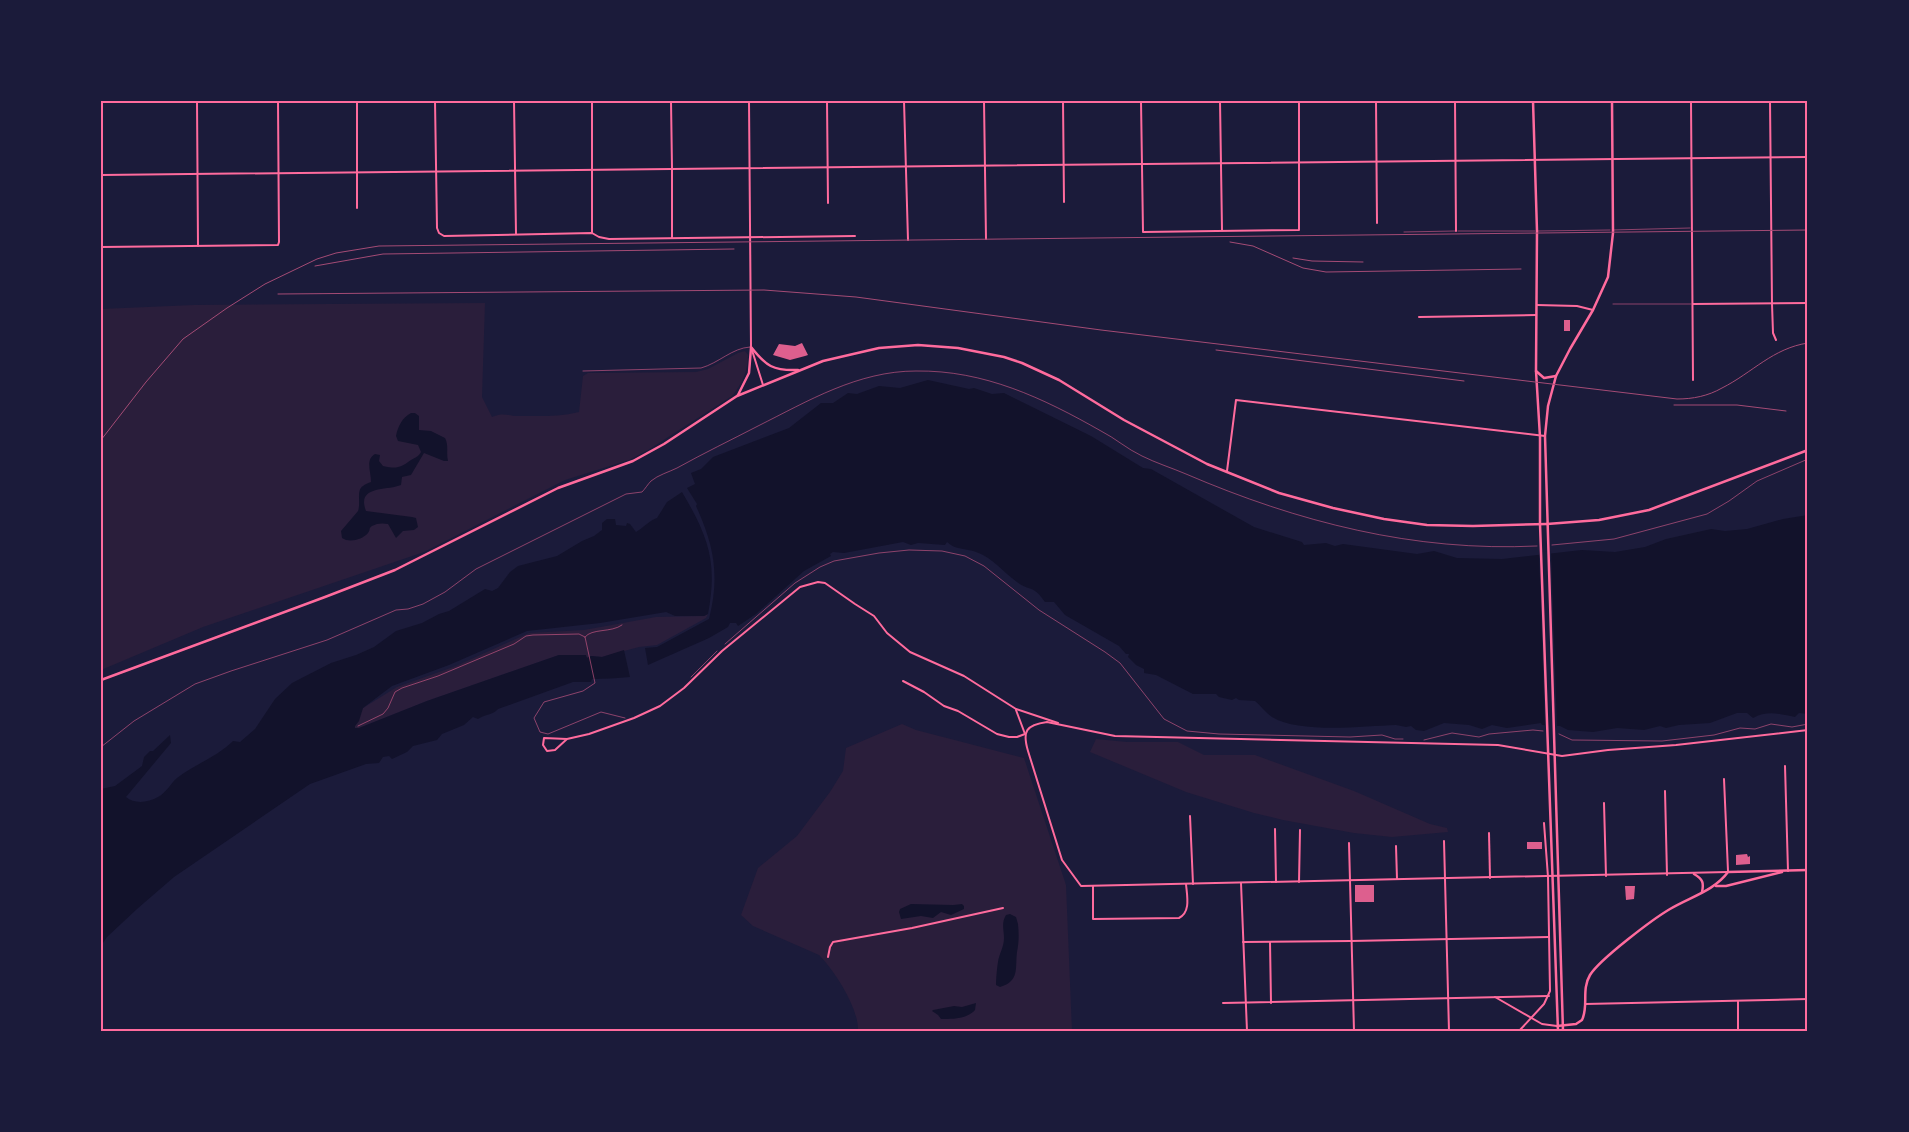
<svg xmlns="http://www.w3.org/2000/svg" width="1909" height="1132" font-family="'Times New Roman',serif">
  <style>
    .green { fill: #2a1e3b }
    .water { fill: #12122b }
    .pier { fill: #1b1b3a }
    .building { fill: #dd5f8e }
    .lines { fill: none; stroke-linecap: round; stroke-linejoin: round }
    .path { stroke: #ff6b9d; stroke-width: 0.5 }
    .service { stroke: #ff6b9d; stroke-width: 0.5 }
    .minor { stroke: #ff6b9d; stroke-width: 2 }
    .tertiary { stroke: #ff6b9d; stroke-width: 2 }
    .secondary { stroke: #ff6b9d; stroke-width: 2.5 }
    .primary { stroke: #ff6b9d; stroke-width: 2.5 }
    .rail { stroke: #a44b75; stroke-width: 1 }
    .neatline { fill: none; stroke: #ff6b9d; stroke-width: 2 }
  </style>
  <rect width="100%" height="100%" fill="#1b1b3a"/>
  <g class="green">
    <path d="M485,303L482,397L492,417C505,412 507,416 519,416C539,416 559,417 579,412L583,376L588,373L696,372L708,369L738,353L745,351L748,355C748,371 742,384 732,396L648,450L629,460L565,480L424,552L203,627L101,670V309L194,305Z"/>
    <polygon points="708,614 706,618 657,645 639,647 602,657 591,656 587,658 559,655 427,701 359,728 355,728 355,726 363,708 397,687 456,666 529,633 584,630 656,617 704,616"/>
    <path d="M902,724L916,730L1024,758L1066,885L1072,1031H858C859,1008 834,970 819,955L753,926L741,915L758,868L797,836L830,792L843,771L846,748Z"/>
    <polygon points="1096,739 1127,742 1178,742 1204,755 1255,755 1354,791 1430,824 1447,828 1448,832 1392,837 1354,833 1283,820 1254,813 1186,792 1090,752"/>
  </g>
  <g class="water">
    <path d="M928,380L969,389L974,388L992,394L1004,393L1091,436L1143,468L1151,469L1254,527L1302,542L1304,545L1326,543L1335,546L1343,544L1417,554L1434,551L1457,558L1502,559L1582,550L1615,552L1645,547L1666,539L1711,529L1725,531L1747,529L1783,519L1808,515V714L1799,713L1795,717C1781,714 1767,710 1753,718L1747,713H1737L1710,723L1679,725L1666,728L1660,726L1644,730L1617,728L1593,732L1568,730L1560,726L1542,725L1541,723L1507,728L1492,725L1482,729L1469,725L1444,723L1424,731L1416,730L1411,726L1406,727L1396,725C1363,726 1300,734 1272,717C1266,713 1261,706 1255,701L1239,700L1236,698L1232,700L1219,697L1216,694H1193L1156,675L1144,673V669L1136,665L1128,657L1129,654H1126L1119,646L1065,615L1054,602H1045C1033,584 1030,592 1017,582C1003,572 993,558 976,552C966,548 955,550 947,542L945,545L918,543L911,545L903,542L844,553L833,552L830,554L831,556L804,571L756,614L738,626L736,623H730L728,627L709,638L648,665L645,648L657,647L707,620L709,619C720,576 714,545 696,506L697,504L687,488L695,484L691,473L701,469L713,457L789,428L821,403H833L848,393L857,394L879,386L900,388Z"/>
    <path d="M411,413H415L419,416V430L431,431L445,438C449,445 446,453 448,461H444L424,453L411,475L402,477L401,485C387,491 356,485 366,511L412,517L416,518L418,527L414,530L403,531L396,538L388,524C383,523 377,523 372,526C368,529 371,529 368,533C362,540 349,543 342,538L341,531L358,511C361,503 356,490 363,486C365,484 368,483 371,482C371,471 365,460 375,454L380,455L379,461L383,466C397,469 400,468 411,460C416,457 418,457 421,452L418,445L398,441L396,436C398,426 402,418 411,413Z"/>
    <path d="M682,492C708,536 718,562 708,614L704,616H675L666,612L600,623L527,631L449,665L392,686L363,708L359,721L355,726V728H359L427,701L559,655H586L587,658L591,656L602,657L624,650L630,677C618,678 604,679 592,679L591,682H573L498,709C493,715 485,714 478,719L473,717L464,725L442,734L437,740L413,746L407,752L392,759L389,756L383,757L379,763L366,764L310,784L174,877L137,909L107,937L101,946V789L115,786L142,766L144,757L150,751H153L170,735L171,743L126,797C134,804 148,803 158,797C166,793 171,783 177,778C195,764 217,757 233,741L240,742L255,729L275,699L292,683L331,663L356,655L374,647L396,631L422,623L439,614L449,611L485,589L492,591L498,588L510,572L518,566L557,556L582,541L594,536L602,530V523L607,519H615L616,525L626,526L627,523L630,524L636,532C643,528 650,520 657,518L667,502Z"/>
    <polygon points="911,904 953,905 962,904 964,906 964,909 951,915 941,912 933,918 921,916 901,919 899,912 900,909"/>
    <path d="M1010,914L1016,917L1018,924C1019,934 1019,942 1017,952C1015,968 1020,981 1000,987L996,985C996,980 997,967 998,962C999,954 1004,947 1004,938C1004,930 1001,923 1006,915Z"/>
    <path d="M976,1003L975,1010C967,1019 953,1019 941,1019L938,1015L932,1011L933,1010L954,1006L962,1007Z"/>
  </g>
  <polygon class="pier" points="1551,551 1557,728 1545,728 1539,552"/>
  <g class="building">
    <rect x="1564" y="320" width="6" height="11"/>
    <polygon points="802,343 808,355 805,356 790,360 773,355 779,344 795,346"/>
    <rect x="1527" y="842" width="15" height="7"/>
    <polygon points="1747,854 1748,857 1750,856 1750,864 1736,865 1736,855"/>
    <rect x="1355" y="885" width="19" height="17"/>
    <polygon points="1625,886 1635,886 1634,899 1626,900"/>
  </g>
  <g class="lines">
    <g class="path">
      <polyline points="1552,545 1614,539 1707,514 1729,501 1757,481 1808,459"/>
      <path d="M585,637C592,628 611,633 622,625"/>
      <polyline points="725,644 795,583 820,567 834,561 879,553 909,550 942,551 965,556 984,566 1039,610 1105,652 1120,663 1164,719 1187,731 1219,734 1350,737 1382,735 1395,739 1403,739"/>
      <polyline points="691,677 717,651"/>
      <polyline points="358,726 383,714 388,708 395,692 402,688 438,676 514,644 526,636 533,635 579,634 585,637 595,683 583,691 544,702 534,718 540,732 548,734 601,712 625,718"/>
      <polyline points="1559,734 1572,740 1662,741 1714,735 1740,728 1755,729 1771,724 1792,727 1808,724"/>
      <polyline points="1424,740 1452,733 1479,737 1489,734 1533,730 1543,731"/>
      <path d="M101,747L134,721L195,684L231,671L327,640L396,610L408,609L423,604L445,592L476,569L626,494L642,492C645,489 648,484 651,481C658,475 669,472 677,468C704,453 731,440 758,426C808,401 858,371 916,371C984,370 1043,398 1101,431C1115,438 1127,449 1142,456C1156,463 1172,468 1186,474C1298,522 1414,552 1537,546"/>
    </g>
    <g class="service">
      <polyline points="1613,230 1690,228"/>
      <polyline points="1458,231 1535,231"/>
      <polyline points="1538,231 1610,230"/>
      <polyline points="1404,232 1455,231"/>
      <polyline points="1613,304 1691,304"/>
      <path d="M583,371L701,368C719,363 732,348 750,347"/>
    </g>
    <g class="minor">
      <polyline points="197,101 198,246"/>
      <polyline points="357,101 357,208"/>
      <polyline points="435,101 437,228 439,233 444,236 592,233 599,237 609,239 855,236"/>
      <polyline points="514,101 516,234"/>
      <polyline points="592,101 592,233"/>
      <polyline points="827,101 828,203"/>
      <polyline points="904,101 908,240"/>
      <polyline points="984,101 986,239"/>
      <polyline points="1063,101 1064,202"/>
      <polyline points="1141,101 1143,232 1299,230 1299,101"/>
      <polyline points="1220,101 1222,230"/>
      <polyline points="1376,101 1377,223"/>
      <polyline points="1455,101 1456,231"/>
      <polyline points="1691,101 1693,380"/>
      <polyline points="1770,101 1772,304 1773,333 1776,340"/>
      <polyline points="672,168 672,238"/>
      <polyline points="101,247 278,245 279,242 278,101"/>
      <polyline points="1693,304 1808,303"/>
      <polyline points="1537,305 1577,306 1593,310"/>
      <polyline points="1419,317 1536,315"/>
      <polyline points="1227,471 1236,400 1545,436"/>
      <polyline points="903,681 924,692 944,706 958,711 997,734 1009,737 1017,737 1025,734 1016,710"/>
      <polyline points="567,739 555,750 547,751 543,745 544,738 567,739 589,734 634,718 660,706 684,688 722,651 800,587 818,582 825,583 855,604 874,616 887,633 910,652 964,676 1016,709 1058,723"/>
      <polyline points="1785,766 1788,871"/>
      <polyline points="1724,779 1728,871"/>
      <polyline points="1665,791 1667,875"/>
      <polyline points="1604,803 1606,876"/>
      <polyline points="1190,816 1193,884"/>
      <polyline points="1275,829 1276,882"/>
      <polyline points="1489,833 1490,878"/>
      <polyline points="1444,841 1449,1031"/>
      <polyline points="1349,843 1354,1031"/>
      <polyline points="1396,846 1397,879"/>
      <polyline points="1299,882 1300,830"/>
      <polyline points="1241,883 1247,1031"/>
      <path d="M1093,886V919L1179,918C1191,912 1187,896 1186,884"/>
      <polyline points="1243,942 1351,941 1549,937"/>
      <polyline points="1270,942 1271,1003"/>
      <polyline points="828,957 830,947 833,942 912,928 1003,908"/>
      <polyline points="1495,997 1542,1024 1557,1026"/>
      <polyline points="1738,1001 1738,1031"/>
      <polyline points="1223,1003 1549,996"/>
      <polyline points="1585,1004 1808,999"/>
      <polyline points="1519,1031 1544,1004 1550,991 1548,877 1544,823"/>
    </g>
    <g class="tertiary">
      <polyline points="671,101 672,168"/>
      <polyline points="749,101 751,347 763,385"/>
      <polyline points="101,175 1808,157"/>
      <path d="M1728,872L1081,886L1062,860L1028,751C1022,731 1026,725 1047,722L1115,736L1498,745L1562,756L1608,750L1676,745L1808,730"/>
    </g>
    <g class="secondary">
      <polyline points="1547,524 1599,520 1649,510 1808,450"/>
      <path d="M1694,874C1703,879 1704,883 1702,892"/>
      <polyline points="1716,886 1726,886 1782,872"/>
      <path d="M1557,1026L1576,1024L1582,1020C1589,1006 1581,990 1590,975C1600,959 1653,919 1670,909C1690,897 1714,891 1728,872L1808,870"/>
    </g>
    <g class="primary">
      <polyline points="1533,101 1537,231 1536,371 1540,437 1540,524 1558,1031"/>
      <path d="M751,347C766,366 773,371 798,370"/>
      <polyline points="1536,371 1544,378 1556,376"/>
      <polyline points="738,395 749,373 751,348"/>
      <polyline points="101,680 325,597 395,570 558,488 633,461 664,444 737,396 823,361 879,348 918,345 958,348 1004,357 1022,363 1059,380 1124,420 1207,464 1279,493 1333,508 1384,519 1427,525 1473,526 1547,524"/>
      <polyline points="1563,1031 1545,436 1548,406 1556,376 1570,349 1593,310 1608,277 1613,233 1612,101"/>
    </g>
    <g class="rail">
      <polyline points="1230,242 1253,246 1303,268 1326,272 1521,269"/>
      <polyline points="1293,258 1312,261 1363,262"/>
      <polyline points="315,266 383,254 734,249"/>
      <path d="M278,294L764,290L856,297L1101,330L1677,399C1693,399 1708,396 1722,388C1752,373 1773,348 1808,343"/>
      <polyline points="1216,350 1464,381"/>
      <polyline points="1674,405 1737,405 1786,411"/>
      <polyline points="101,440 146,382 183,339 227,308 265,284 317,259 336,253 379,246 1808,230"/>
    </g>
  </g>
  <rect width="1909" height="1132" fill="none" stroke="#1b1b3a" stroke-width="205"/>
  <rect x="102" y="102" width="1704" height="928" class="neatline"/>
</svg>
